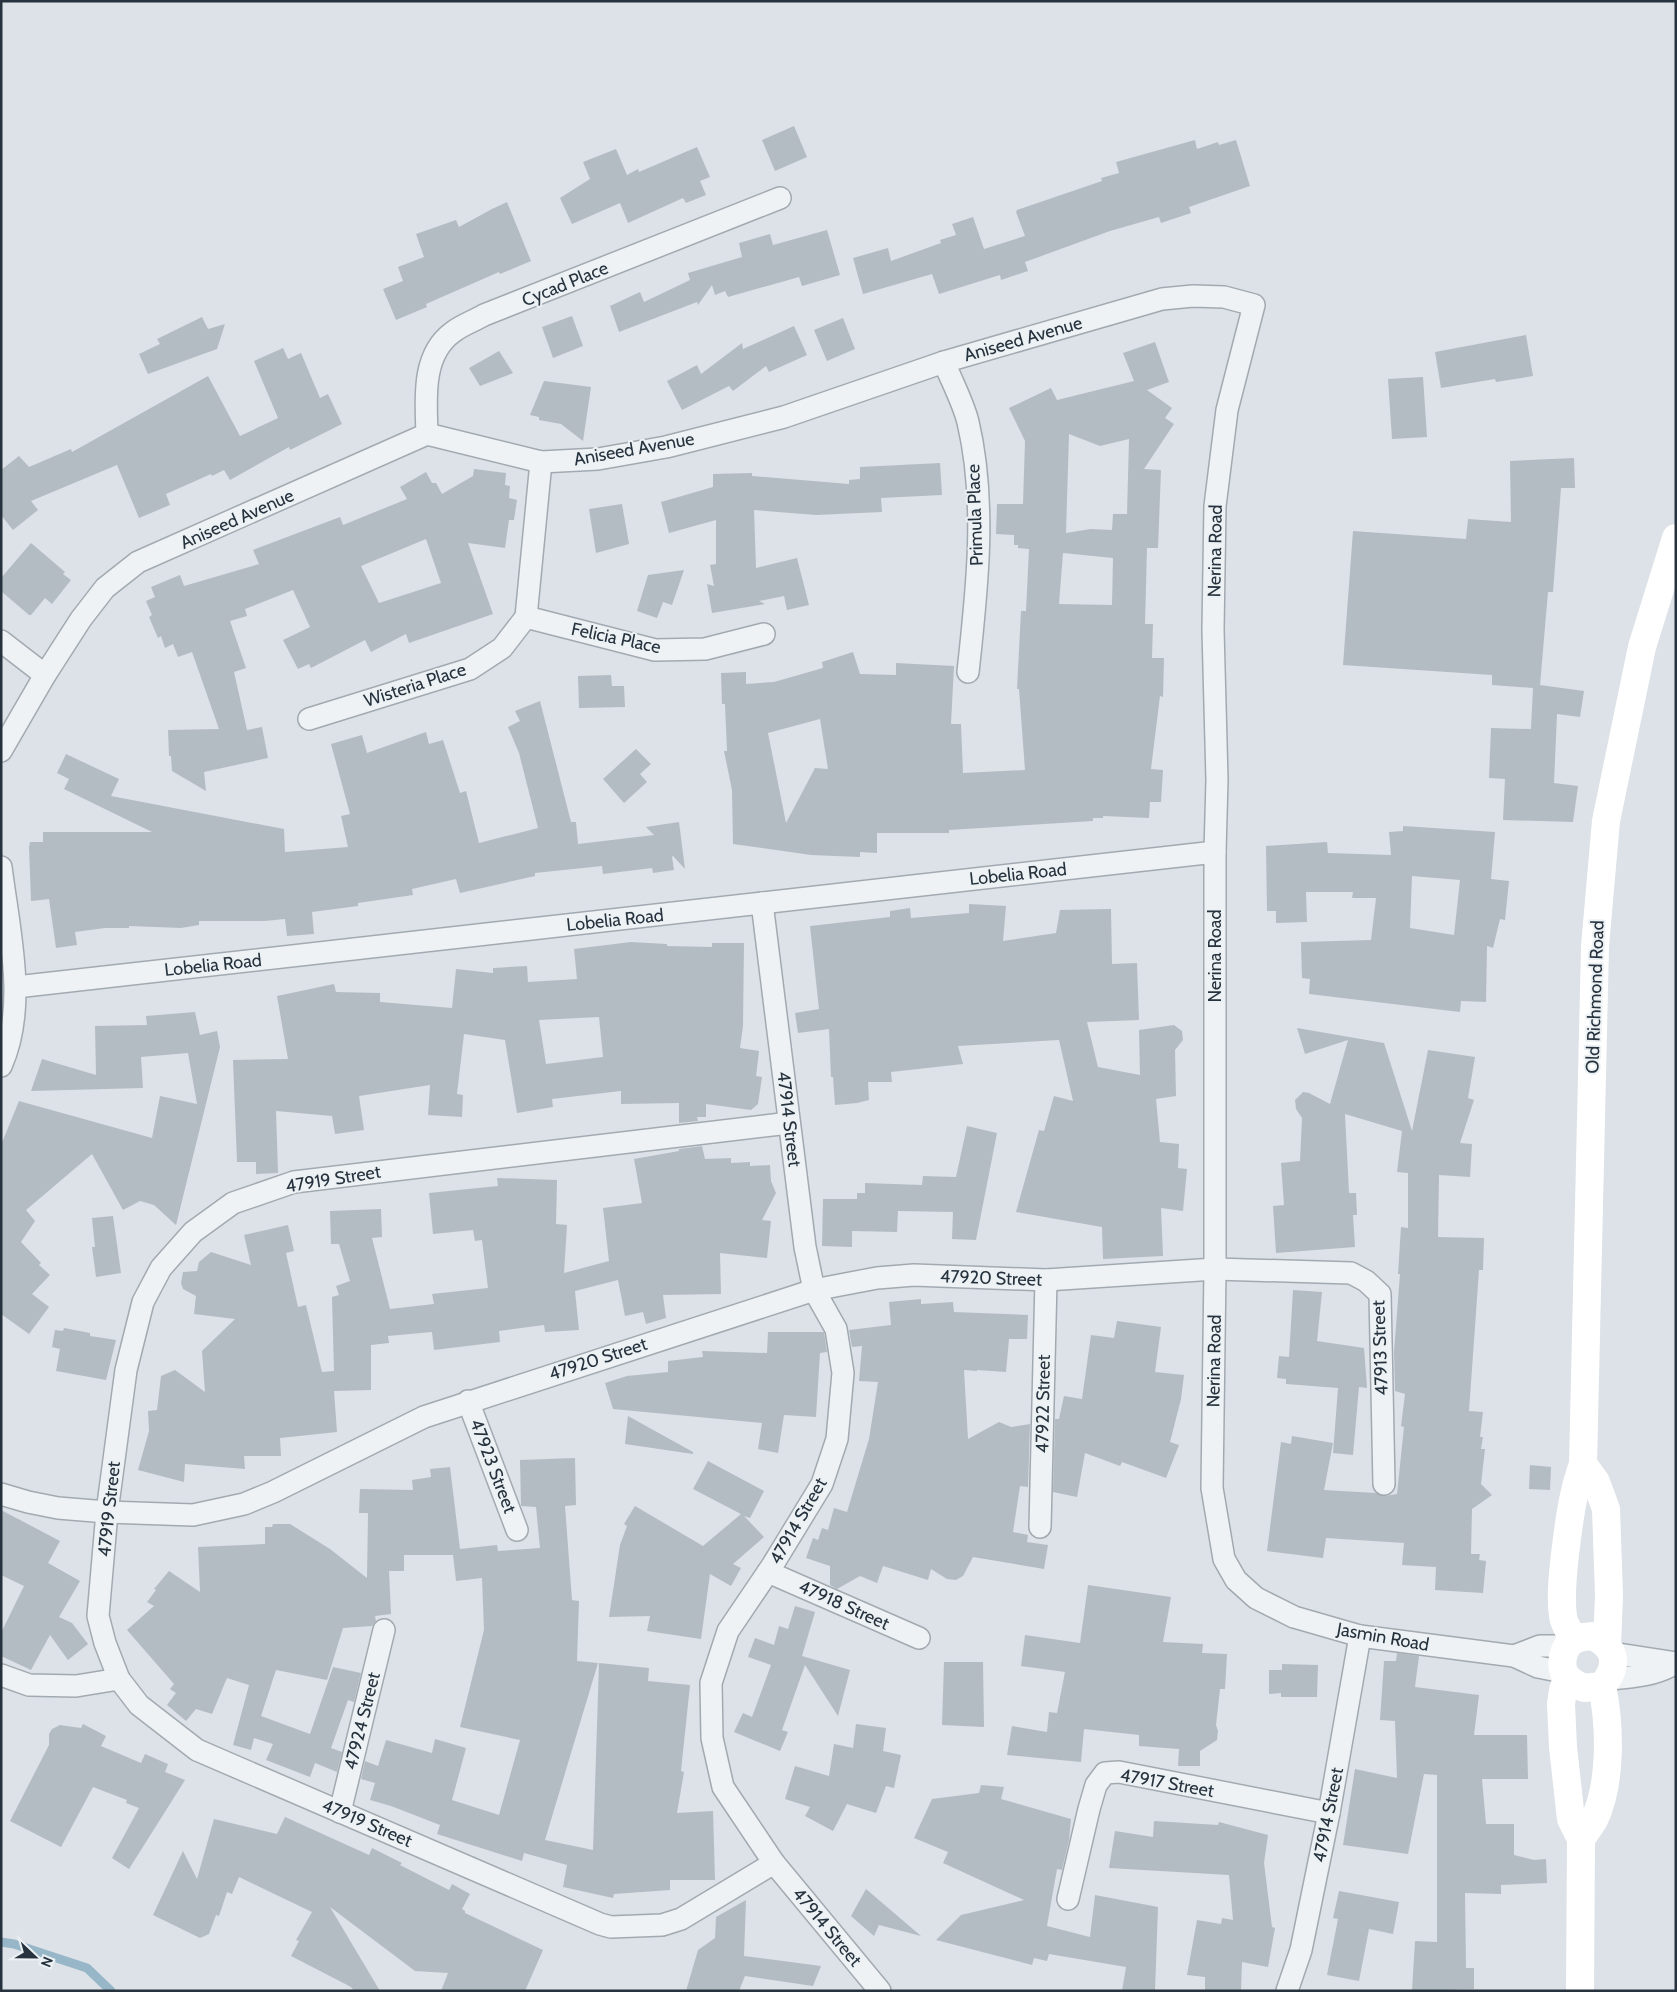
<svg xmlns="http://www.w3.org/2000/svg" width="1677" height="1992" font-family="Cabin,sans-serif">
  <style>
    .lines { fill: none; stroke-linecap: round; stroke-linejoin: round }
    .stream { stroke: #97b6c7; stroke-width: 9 }
    .building { fill: #b4bcc3; fill-rule: evenodd }
    .street-casing { stroke: #a2aab1; stroke-width: 24 }
    .street { stroke: #eff2f5; stroke-width: 21 }
    .secondary { stroke: #fff; stroke-width: 28 }
    .labels { text-anchor: middle; dominant-baseline: central; stroke-width: 4; stroke-linejoin: round; paint-order: stroke }
    .street-label { font-size: 18px; fill: #26323d; stroke: #ecf1f4 }
  </style>
  <rect width="100%" height="100%" fill="#dce2e7"/>
  <g class="lines">
    <polyline class="stream" points="1,1942 14,1944 87,1968 111,1991"/>
  </g>
  <g class="building">
    <polygon points="794,126 807,157 775,171 762,140"/>
    <polygon points="1195,140 1197,149 1218,142 1219,145 1236,140 1250,186 1189,207 1191,213 1161,223 1159,217 1110,231 1025,262 1028,271 1001,280 1000,275 939,294 932,274 863,294 853,258 888,248 891,261 941,243 940,240 956,235 952,224 973,217 984,249 1025,236 1016,212 1017,210 1102,181 1101,178 1119,173 1116,162"/>
    <polygon points="697,147 710,177 700,181 706,195 686,203 683,198 628,223 620,203 572,224 560,198 590,179 583,162 616,149 627,175 638,169 639,172"/>
    <polygon points="507,202 531,261 500,274 499,272 426,304 427,307 396,320 383,289 403,281 398,267 424,257 416,234 456,220 459,227 492,209"/>
    <polygon points="827,230 840,275 802,286 799,277 728,297 725,291 715,295 712,285 698,305 697,302 619,332 610,306 640,292 644,302 690,280 688,273 742,257 739,243 770,234 773,245"/>
    <polygon points="572,316 583,346 553,358 542,327"/>
    <polygon points="202,317 208,329 225,324 217,349 148,374 139,354 160,344 157,339"/>
    <polygon points="843,318 855,349 827,361 814,330"/>
    <polygon points="794,326 807,355 769,372 766,366 733,391 729,386 682,410 667,381 697,365 701,374 742,343 743,349"/>
    <polygon points="1526,335 1533,376 1496,382 1495,379 1441,388 1435,352"/>
    <path d="M1155,342L1169,382L1147,390L1172,408L1165,418L1174,424L1144,469L1161,470L1158,548H1147L1145,624H1153L1152,658H1164L1163,697L1160,696L1151,769L1163,770L1161,802H1150L1149,818L1103,816V818H1093V821L949,830V833H877V853L860,852V857L811,855L733,844L732,790L724,751H727L725,704H722L721,673L746,672V684L774,682L823,668L822,662L853,652L860,674L896,675V663L954,666L951,724H961L963,773L1025,770L1019,689H1017L1021,611H1026L1029,549L1018,548V545H1014V535L996,534L997,504H1023L1025,441L1009,408L1051,388L1057,400L1134,381L1123,353ZM1069,434L1100,446L1129,439L1127,514H1113L1112,530L1091,529L1066,533ZM1063,553L1113,558L1112,605L1059,604ZM820,719L828,769L815,768L786,823L768,733Z"/>
    <polygon points="283,348 288,359 301,353 320,398 328,394 342,424 290,450 289,447 230,480 224,470 212,476 211,474 166,494 170,505 139,518 117,465 31,501 38,510 13,530 1,515 1,470 19,456 29,467 71,449 72,452 208,376 240,436 278,418 254,361"/>
    <polygon points="499,351 513,373 480,386 469,368"/>
    <polygon points="1423,377 1427,437 1392,439 1388,379"/>
    <polygon points="544,381 591,387 583,441 561,424 539,420 539,417 530,415"/>
    <polygon points="1574,458 1575,488 1561,488 1553,592 1548,592 1540,685 1584,691 1580,717 1557,714 1554,783 1578,786 1573,822 1503,820 1505,779 1489,778 1491,728 1531,729 1533,688 1492,685 1492,675 1343,665 1353,531 1466,539 1468,519 1511,522 1510,461"/>
    <polygon points="940,463 942,495 881,498 882,512 816,515 754,510 756,568 797,558 809,605 787,610 784,596 759,601 765,604 712,613 707,584 714,586 710,565 716,564 716,520 669,533 661,502 713,487 713,474 752,473 752,476 849,484 849,480 860,479 860,467"/>
    <path d="M474,469L506,473L505,485L510,486L509,498L517,500L514,520H509L505,548L468,543L493,614L409,643L406,634L371,652L365,640L311,668L309,664L298,669L283,640L310,627L293,590L245,609L247,616L230,621L246,668L234,672L247,730L262,727L268,758L204,772L206,791L172,771L171,756H169L168,730L219,729L192,652L178,657L173,644L165,648L161,636L158,638L149,617L152,615L146,601L155,597L151,587L180,575L184,586L259,564L253,550L340,517L343,525L407,499L400,487L426,472L432,483H436L442,494L473,476ZM426,539L441,583L379,603L361,566Z"/>
    <polygon points="622,504 629,544 596,553 589,509"/>
    <polygon points="31,543 65,572 63,574 71,580 52,604 45,598 31,615 29,615 1,591 1,578"/>
    <polygon points="684,570 672,605 663,602 657,618 637,611 648,575"/>
    <polygon points="611,675 612,686 624,686 625,707 579,708 578,676"/>
    <polygon points="540,701 571,822 576,822 578,844 654,835 646,827 679,822 685,869 673,856 672,857 674,870 653,873 652,868 603,874 602,866 535,873 535,876 460,893 456,879 412,889 413,895 358,903 358,906 312,912 314,934 287,936 285,919 265,921 199,921 199,925 181,928 129,926 129,928 105,928 75,932 77,945 56,948 49,899 31,901 29,847 30,842 43,842 43,832 152,832 64,789 69,779 57,773 66,754 119,779 111,796 284,829 285,852 348,847 341,816 350,814 331,744 362,735 367,753 426,732 429,744 443,740 460,793 466,791 479,843 538,828 519,753 508,727 520,721 515,711"/>
    <polygon points="636,749 651,764 640,774 647,782 624,803 603,779"/>
    <path d="M1403,826L1495,832L1491,879L1509,881L1505,920L1500,919L1493,948L1487,946L1486,1002L1461,1001L1460,1012L1309,994L1310,979L1302,978L1301,942L1371,940L1376,898H1352L1353,892H1306L1307,922L1276,923V911H1267L1266,846L1327,842L1328,853L1391,855L1389,832L1403,831ZM1412,876L1460,880L1454,935L1410,928Z"/>
    <polygon points="969,904 1006,906 1003,941 1056,933 1060,910 1111,909 1112,964 1137,963 1139,1020 1087,1022 1098,1067 1140,1075 1139,1030 1174,1025 1182,1031 1183,1040 1175,1050 1176,1096 1156,1099 1160,1142 1179,1144 1178,1168 1187,1169 1183,1211 1161,1208 1163,1256 1103,1259 1102,1227 1016,1212 1039,1130 1044,1131 1054,1096 1073,1101 1059,1040 958,1046 963,1064 891,1072 892,1082 868,1082 869,1100 857,1103 835,1105 833,1077 831,1077 829,1029 798,1033 795,1013 819,1009 810,926 890,917 890,911 910,908 911,918 969,913"/>
    <path d="M631,942L667,944V946L712,947V943H744L743,1026L740,1048L759,1051L756,1076L762,1077L758,1104L751,1110L706,1104V1117H697L698,1121L679,1123V1103L621,1104V1091L552,1099L553,1107L517,1113L505,1040L464,1034L457,1094L463,1095L462,1117L428,1115L430,1085L359,1096L364,1130L335,1134L332,1116L276,1111L278,1173L256,1174V1162H237L233,1060L288,1059L277,996L334,984L336,992L380,993V1002L452,1008L456,969L493,973V968L527,966L528,982L577,979L574,949ZM599,1017L603,1057L546,1064L539,1020Z"/>
    <polygon points="195,1012 200,1035 217,1031 220,1047 176,1225 154,1205 140,1201 123,1210 92,1154 26,1210 35,1221 21,1242 41,1263 39,1265 50,1275 32,1294 49,1307 29,1334 1,1314 1,1145 19,1101 152,1138 160,1096 197,1104 188,1053 141,1057 143,1088 31,1091 42,1059 96,1075 95,1026 147,1025 146,1016"/>
    <polygon points="1297,1028 1384,1043 1412,1131 1428,1050 1475,1057 1468,1098 1474,1100 1460,1143 1472,1144 1470,1177 1439,1175 1438,1237 1484,1238 1483,1270 1479,1270 1469,1411 1483,1412 1480,1437 1483,1437 1481,1449 1485,1449 1481,1484 1492,1495 1472,1509 1471,1554 1480,1554 1479,1560 1486,1561 1483,1593 1435,1590 1436,1567 1402,1565 1404,1543 1326,1538 1323,1558 1267,1551 1281,1442 1291,1444 1292,1436 1333,1443 1324,1490 1376,1493 1385,1496 1397,1494 1404,1427 1401,1426 1405,1394 1395,1391 1394,1352 1400,1274 1398,1274 1401,1227 1408,1228 1408,1173 1397,1172 1402,1131 1345,1114 1349,1193 1356,1193 1357,1215 1353,1215 1355,1247 1276,1253 1273,1206 1284,1205 1281,1163 1300,1161 1302,1118 1296,1109 1295,1100 1303,1092 1309,1093 1330,1104 1348,1040 1305,1054"/>
    <polygon points="967,1126 997,1133 976,1240 952,1239 953,1212 898,1211 897,1232 852,1231 852,1247 822,1246 823,1199 857,1199 857,1193 865,1193 865,1183 922,1185 923,1176 956,1177"/>
    <polygon points="702,1146 705,1159 731,1158 731,1163 750,1162 750,1166 770,1165 771,1181 776,1193 762,1220 771,1221 767,1258 720,1253 721,1294 663,1295 666,1318 646,1324 643,1312 625,1316 618,1280 575,1291 579,1330 545,1332 544,1325 499,1331 500,1342 434,1350 432,1332 388,1336 389,1343 371,1345 371,1390 334,1391 337,1432 280,1438 281,1456 244,1456 245,1469 185,1464 184,1482 138,1470 149,1431 148,1411 157,1410 161,1376 175,1370 205,1392 202,1351 235,1319 194,1314 196,1296 183,1289 181,1283 183,1272 197,1271 199,1262 211,1252 251,1265 244,1235 288,1225 294,1251 286,1253 298,1307 306,1305 322,1372 334,1371 332,1297 339,1295 336,1286 350,1281 339,1244 331,1244 330,1211 381,1209 382,1237 372,1238 390,1309 434,1304 432,1294 488,1288 482,1240 475,1241 473,1230 433,1234 429,1193 498,1186 497,1178 557,1180 556,1224 567,1225 564,1273 609,1261 603,1208 642,1203 634,1159 679,1151 679,1149"/>
    <polygon points="113,1216 121,1273 96,1277 92,1247 95,1247 92,1218"/>
    <polygon points="1293,1290 1322,1292 1317,1341 1364,1348 1367,1388 1359,1387 1353,1455 1333,1453 1338,1388 1286,1384 1286,1379 1277,1378 1279,1356 1289,1357"/>
    <polygon points="921,1299 921,1304 953,1302 954,1312 1028,1315 1027,1339 1009,1339 1006,1372 977,1370 977,1371 964,1370 968,1439 999,1422 1011,1427 1030,1424 1028,1487 1020,1486 1013,1532 1028,1535 1027,1542 1048,1545 1044,1569 973,1557 963,1576 956,1580 947,1579 931,1569 928,1580 883,1566 877,1583 860,1576 837,1589 830,1585 830,1566 806,1558 813,1538 818,1540 822,1528 828,1530 834,1508 847,1512 869,1439 878,1382 859,1381 862,1346 852,1347 849,1330 891,1325 889,1302"/>
    <polygon points="1117,1321 1161,1327 1155,1372 1184,1375 1181,1399 1170,1442 1179,1445 1166,1478 1122,1462 1120,1466 1085,1453 1077,1497 1053,1492 1055,1419 1059,1419 1064,1396 1082,1399 1091,1335 1114,1338"/>
    <polygon points="64,1328 90,1333 90,1336 116,1340 106,1380 56,1371 60,1349 52,1347 55,1330 63,1331"/>
    <polygon points="768,1332 824,1332 827,1352 820,1353 816,1417 784,1415 778,1453 758,1449 762,1423 613,1409 605,1383 627,1376 668,1372 668,1361 703,1357 702,1351 767,1353"/>
    <polygon points="628,1416 693,1452 693,1454 625,1444"/>
    <polygon points="575,1458 576,1505 565,1506 572,1600 579,1601 577,1661 598,1663 545,1840 593,1850 599,1663 649,1668 648,1681 690,1685 681,1771 684,1772 677,1813 713,1811 715,1880 670,1880 670,1890 614,1894 613,1898 563,1887 567,1865 524,1853 522,1861 437,1834 440,1825 391,1806 370,1800 375,1783 361,1779 365,1761 378,1766 386,1740 432,1753 435,1739 466,1748 452,1800 499,1815 520,1740 460,1727 484,1630 482,1578 456,1581 453,1555 404,1555 404,1571 389,1571 391,1614 375,1616 376,1621 372,1626 343,1628 327,1680 276,1670 261,1716 310,1734 333,1667 361,1673 354,1702 348,1700 331,1748 342,1752 337,1772 315,1763 310,1777 266,1760 273,1744 254,1738 251,1750 233,1745 249,1685 227,1678 212,1714 196,1709 186,1721 167,1705 176,1693 170,1689 174,1684 127,1630 154,1606 147,1602 156,1590 154,1589 169,1571 200,1592 198,1547 265,1544 265,1527 272,1527 273,1524 290,1524 330,1549 367,1578 368,1513 359,1513 360,1489 413,1490 412,1480 431,1477 430,1469 450,1467 460,1549 497,1545 498,1551 540,1548 536,1507 521,1506 520,1460"/>
    <polygon points="708,1461 764,1491 750,1518 744,1516 764,1537 733,1564 741,1568 731,1586 710,1574 701,1639 647,1631 650,1616 609,1617 620,1545 627,1526 624,1524 635,1506 703,1546 741,1514 693,1489"/>
    <polygon points="1530,1465 1551,1467 1550,1490 1529,1489"/>
    <polygon points="1,1510 60,1541 48,1563 80,1581 59,1617 72,1623 88,1644 68,1660 50,1635 31,1670 1,1656 1,1633 24,1586 1,1575"/>
    <polygon points="1088,1585 1171,1597 1163,1642 1203,1644 1202,1653 1227,1654 1225,1689 1220,1689 1216,1725 1218,1731 1217,1740 1200,1751 1200,1766 1178,1766 1179,1749 1139,1746 1139,1735 1084,1729 1081,1762 1007,1755 1012,1726 1047,1732 1049,1712 1057,1713 1065,1672 1021,1666 1025,1635 1080,1643"/>
    <polygon points="795,1606 815,1612 802,1656 850,1670 838,1716 805,1665 782,1730 788,1732 780,1751 734,1732 743,1713 752,1717 771,1665 748,1657 755,1638 774,1645 779,1626 788,1629"/>
    <polygon points="1397,1653 1419,1656 1415,1687 1479,1695 1474,1735 1527,1735 1528,1779 1482,1779 1486,1824 1514,1824 1514,1855 1534,1860 1546,1859 1547,1883 1501,1885 1501,1894 1465,1893 1466,1968 1474,1968 1474,1989 1412,1991 1415,1941 1437,1942 1437,1775 1424,1774 1408,1854 1343,1845 1355,1769 1397,1778 1395,1721 1380,1720 1384,1661 1396,1661"/>
    <polygon points="944,1662 983,1662 984,1727 942,1725"/>
    <polygon points="1282,1664 1318,1665 1317,1697 1281,1697 1281,1693 1269,1694 1269,1670 1282,1670"/>
    <polygon points="83,1724 106,1736 101,1746 141,1763 145,1754 168,1764 165,1772 185,1780 129,1869 112,1858 139,1808 126,1803 127,1800 93,1787 61,1847 10,1821 49,1745 49,1734 52,1729 60,1725 81,1728"/>
    <polygon points="856,1724 886,1728 883,1751 901,1755 894,1788 886,1786 876,1813 847,1804 833,1831 805,1816 810,1807 785,1799 795,1766 829,1776 834,1744 853,1748"/>
    <polygon points="981,1785 1004,1787 1001,1799 1071,1819 1069,1840 1062,1870 1057,1869 1047,1926 1090,1937 1095,1895 1158,1907 1155,1991 1122,1991 1126,1967 1049,1954 1047,1961 1034,1958 1032,1965 936,1940 961,1915 1024,1900 943,1863 948,1852 914,1838 932,1799 979,1793"/>
    <polygon points="285,1817 369,1855 372,1848 402,1863 400,1865 449,1890 452,1884 470,1894 462,1909 465,1911 465,1913 543,1950 525,1991 441,1991 448,1973 415,1971 330,1907 380,1991 354,1991 351,1987 291,1956 299,1941 296,1940 312,1912 239,1877 232,1894 227,1892 219,1916 216,1915 209,1934 200,1938 153,1915 183,1851 197,1879 214,1819 277,1834"/>
    <polygon points="1154,1821 1218,1825 1219,1822 1268,1835 1264,1863 1272,1927 1275,1928 1268,1967 1242,1962 1241,1991 1205,1991 1205,1977 1187,1975 1197,1920 1221,1924 1222,1918 1233,1920 1229,1875 1109,1868 1115,1831 1153,1837"/>
    <polygon points="866,1889 921,1936 879,1925 874,1936 851,1916"/>
    <polygon points="1339,1891 1399,1902 1393,1934 1369,1929 1359,1981 1327,1975 1338,1919 1333,1918"/>
    <polygon points="746,1900 744,1956 821,1966 813,1986 745,1976 739,1991 686,1991 698,1950 715,1938 716,1917"/>
  </g>
  <g class="lines">
    <g class="street-casing">
      <g id="street">
        <path d="M944,362C952,382 963,402 968,422C987,503 977,590 968,672"/>
        <path d="M427,434C426,400 421,355 453,332C462,325 474,321 484,315L780,198"/>
        <polyline points="526,617 655,650 705,649 764,634"/>
        <polyline points="1,641 45,675"/>
        <polyline points="309,719 470,669 502,648 526,617 541,462"/>
        <polyline points="1,751 45,675 81,619 105,588 138,562 427,434 541,462 598,459 666,447 784,417 944,362 1162,299 1193,296 1224,297 1254,305 1227,410 1215,506 1213,630 1217,780 1215,852 1215,1269 1212,1488 1224,1559 1236,1580 1256,1598 1294,1617 1360,1636 1514,1656 1538,1667 1563,1672"/>
        <path d="M1,867C9,931 28,1006 1,1066"/>
        <polyline points="762,903 805,1247 814,1290 836,1329 843,1373 837,1439 822,1484 772,1566 728,1631 711,1683 712,1738 723,1787 774,1863 880,1991"/>
        <polyline points="16,987 1215,852"/>
        <polyline points="468,1401 517,1530"/>
        <polyline points="1,1494 28,1502 58,1508 107,1512 193,1515 244,1504 273,1492 424,1417 814,1290 877,1278 914,1275 1046,1280 1215,1269 1351,1273 1366,1281 1380,1294 1384,1484"/>
        <polyline points="1040,1527 1046,1280"/>
        <polyline points="768,1572 919,1638"/>
        <polyline points="1612,1653 1676,1663"/>
        <polyline points="1514,1656 1540,1646 1567,1646"/>
        <polyline points="1,1675 29,1685 76,1686 119,1679"/>
        <path d="M1608,1679C1633,1677 1654,1676 1676,1663"/>
        <polyline points="340,1812 384,1630"/>
        <polyline points="774,1863 681,1919 662,1925 611,1927 600,1924 197,1750 139,1705 119,1679 105,1643 98,1616 107,1512 126,1370 143,1302 161,1268 193,1232 233,1203 294,1182 789,1123"/>
        <polyline points="1068,1899 1089,1809 1096,1785 1105,1773 1119,1772 1329,1813"/>
        <polyline points="1287,1991 1301,1950 1329,1813 1360,1636"/>
      </g>
    </g>
    <use href="#street" class="street"/>
    <g class="secondary">
      <polyline points="1583,1464 1596,1482 1606,1509 1609,1595 1607,1646"/>
      <path d="M1592,1636C1617,1647 1619,1666 1602,1686L1584,1688C1578,1685 1571,1682 1567,1677C1558,1666 1563,1645 1576,1639C1581,1637 1586,1637 1592,1636Z"/>
      <path d="M1574,1640C1570,1632 1564,1625 1563,1616C1560,1596 1563,1574 1565,1554C1569,1523 1572,1494 1583,1464L1595,946L1606,821L1642,647L1676,538"/>
      <polyline points="1567,1678 1563,1690 1561,1704 1563,1747 1571,1819 1581,1839 1580,1991"/>
      <path d="M1581,1839C1585,1833 1590,1826 1594,1820C1612,1783 1610,1724 1602,1686"/>
    </g>
  </g>
  <g class="labels">
    <g class="street-label">
      <text transform="translate(565 284) rotate(-22)">Cycad Place</text>
      <text transform="translate(1023 339) rotate(-16)">Aniseed Avenue</text>
      <text transform="translate(634 449) rotate(-10)">Aniseed Avenue</text>
      <text transform="translate(975 515) rotate(-92)">Primula Place</text>
      <text transform="translate(237 519) rotate(-24)">Aniseed Avenue</text>
      <text transform="translate(1215 551) rotate(-89)">Nerina Road</text>
      <text transform="translate(616 638) rotate(12)">Felicia Place</text>
      <text transform="translate(415 685) rotate(-18)">Wisteria Place</text>
      <text transform="translate(1018 874) rotate(-6)">Lobelia Road</text>
      <text transform="translate(615 920) rotate(-6)">Lobelia Road</text>
      <text transform="translate(1215 956) rotate(-90)">Nerina Road</text>
      <text transform="translate(213 965) rotate(-6)">Lobelia Road</text>
      <text transform="translate(1595 997) rotate(-88)">Old Richmond Road</text>
      <text transform="translate(789 1119) rotate(83)">47914 Street</text>
      <text transform="translate(333 1179) rotate(-9)">47919 Street</text>
      <text transform="translate(991 1278) rotate(2)">47920 Street</text>
      <text transform="translate(1380 1348) rotate(-92)">47913 Street</text>
      <text transform="translate(598 1359) rotate(-18)">47920 Street</text>
      <text transform="translate(1214 1361) rotate(-89)">Nerina Road</text>
      <text transform="translate(1043 1404) rotate(-89)">47922 Street</text>
      <text transform="translate(493 1466) rotate(69)">47923 Street</text>
      <text transform="translate(109 1509) rotate(-84)">47919 Street</text>
      <text transform="translate(798 1521) rotate(-60)">47914 Street</text>
      <text transform="translate(844 1605) rotate(24)">47918 Street</text>
      <text transform="translate(1383 1637) rotate(10)">Jasmin Road</text>
      <text transform="translate(362 1721) rotate(-76)">47924 Street</text>
      <text transform="translate(1167 1783) rotate(10)">47917 Street</text>
      <text transform="translate(1328 1815) rotate(-79)">47914 Street</text>
      <text transform="translate(367 1823) rotate(23)">47919 Street</text>
      <text transform="translate(827 1927) rotate(50)">47914 Street</text>
    </g>
  </g>
  <rect width="1677" height="1992" fill="none" stroke="#26323d" stroke-width="5"/>
  <g transform="translate(35 1957) rotate(112)" stroke="#ecf1f4" stroke-width="4" paint-order="stroke">
  <path d="M0-4L9 19L0 12L-9 19Z" fill="#26323d"/>
  <text y="-8" font-size="14" font-weight="bold" text-anchor="middle" fill="#26323d">N</text>
  </g>
</svg>
